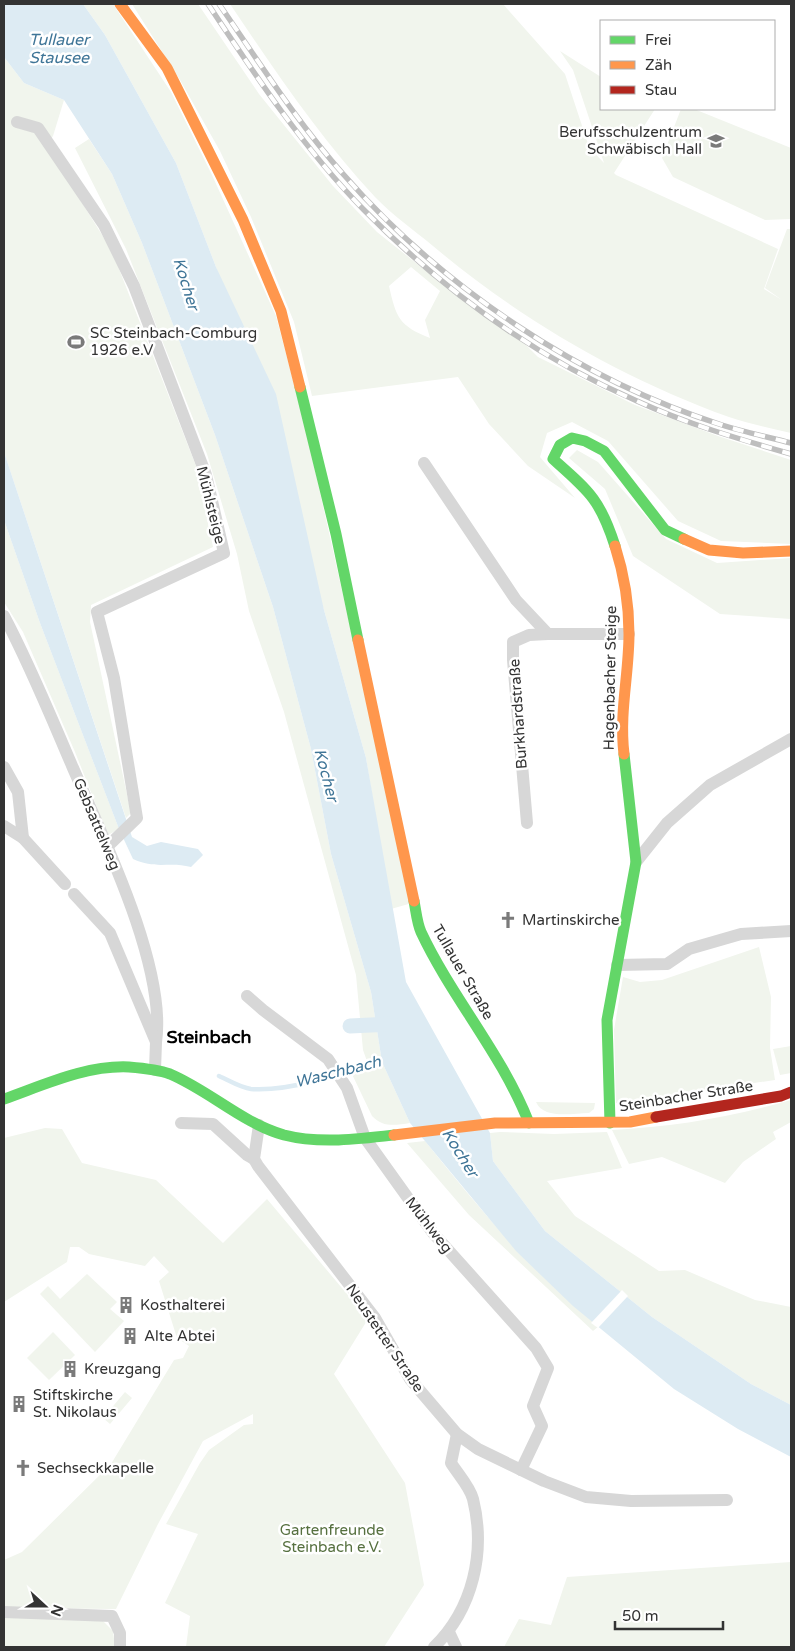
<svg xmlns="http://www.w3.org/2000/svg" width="795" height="1651" font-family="'Varela Round',sans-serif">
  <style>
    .green { fill: #f1f5ed; fill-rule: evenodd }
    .water { fill: #ddebf3 }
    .pier { fill: #fff }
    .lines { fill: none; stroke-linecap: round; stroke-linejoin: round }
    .stream { stroke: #ddebf3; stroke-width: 4.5 }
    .canal { stroke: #ddebf3; stroke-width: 15 }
    .street { stroke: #d7d7d7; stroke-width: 12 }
    .fast { stroke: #63d668; stroke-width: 11 }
    .slow { stroke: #ff974d; stroke-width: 11 }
    .jam { stroke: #b3261e; stroke-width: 11 }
    .rail-casing { stroke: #bebebe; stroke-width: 5.5 }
    .rail { stroke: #fff; stroke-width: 4; stroke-dasharray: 11; stroke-linecap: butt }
    .labels { text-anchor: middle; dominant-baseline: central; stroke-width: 5; stroke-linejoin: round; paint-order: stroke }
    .poi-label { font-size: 15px; fill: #333; stroke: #fff; text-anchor: start }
    .street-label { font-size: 15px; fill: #333; stroke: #fff }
    .park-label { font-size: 15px; fill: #56703f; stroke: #fff }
    .water-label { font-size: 16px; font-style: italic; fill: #3f7597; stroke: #fff }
    .quarter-label { font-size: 18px; font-weight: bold; fill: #000; stroke: #fff }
  </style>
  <rect width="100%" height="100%" fill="#fff"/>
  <g class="green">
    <polygon points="83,4 113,4 171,92 212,175 276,316 306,430 412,903 391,909 366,758 324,610 216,267 176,163 105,35"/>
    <path d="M132,4H198L259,94L333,186L377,232L465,302L525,344L538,357L635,405L718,436L791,460V544L721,541L678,521L608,441L572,422L547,433L540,457L575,498L528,466L489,424L458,377L312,396L294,322L251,217L220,151L180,80ZM411,267L440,291L425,320L430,338C399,326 396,317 389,286Z"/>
    <path d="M230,4H503L565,74L589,147L604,163L573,70L560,51L601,77V109H655L614,173L616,175L778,249L764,289L782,300L765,288L787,229H791V433C771,428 749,424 729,417C621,378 521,320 433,246C414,230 392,215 375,197C320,138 275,71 230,4Z"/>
    <polygon points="4,57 24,83 64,100 53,136 46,145 112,251 196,466 213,547 91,605 90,622 131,813 126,818 4,452"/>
    <polygon points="681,109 694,109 791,148 791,219 765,220 673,177 662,158"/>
    <path d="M89,139L112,174L142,243L215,435L273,607L311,749L331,854L371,992L382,1062L410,1123C396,1125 383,1128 372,1116L350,1070L368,1064L363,1050L356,975L284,712L249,611L237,554L207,454L126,249L75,148Z"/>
    <polygon points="577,450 598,462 666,539 717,563 791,558 791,619 720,614 633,556 605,489 569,458"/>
    <polygon points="4,520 40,623 119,829 108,835 75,752 23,632 4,602"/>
    <polygon points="759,947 771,997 770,1048 775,1080 616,1103 614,1030 623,977 640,982 662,980"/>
    <polygon points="791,1046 791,1073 780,1075 773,1049"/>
    <path d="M791,1100V1122L773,1132L776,1139L743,1162L725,1183L662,1157L629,1164L612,1130C673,1127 732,1117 791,1100Z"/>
    <path d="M536,1102L595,1103L594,1109L589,1113C573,1113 544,1120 536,1102Z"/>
    <polygon points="45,1128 62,1129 82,1163 156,1180 223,1243 267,1199 368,1319 334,1374 405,1483 424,1585 384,1647 186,1647 190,1616 165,1603 198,1534 166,1524 200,1463 209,1450 244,1425 253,1424 253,1414 203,1441 158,1524 116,1609 4,1608 4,1560 22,1552 111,1464 174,1360 183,1358 189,1346 177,1338 159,1281 169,1272 154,1256 145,1266 89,1254 79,1247 70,1247 67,1262 4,1302 4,1138"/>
    <polygon points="500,1132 554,1134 607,1132 622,1168 547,1181 575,1216 659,1271 685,1270 755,1300 791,1307 791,1405 751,1384 652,1317 545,1231 493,1161 490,1133"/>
    <path d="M425,1141C479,1208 531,1272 599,1326L593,1331L469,1215L407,1143Z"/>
    <polygon points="87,1274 117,1302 110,1309 124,1321 95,1352 40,1294 48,1286 60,1299"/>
    <polygon points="53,1332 75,1355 49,1380 27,1358"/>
    <polygon points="125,1392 132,1398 110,1424 103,1418"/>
    <polygon points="791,1562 791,1647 504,1647 519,1619 551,1625 567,1577"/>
    <polygon points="4,1616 101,1619 113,1631 115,1647 4,1647"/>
  </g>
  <g class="water">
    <polygon points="4,4 83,4 105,35 176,163 216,267 276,394 324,610 366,758 406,982 490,1133 493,1161 545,1231 652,1317 751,1384 791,1405 791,1457 738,1429 674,1389 573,1306 516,1251 410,1123 382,1062 371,992 331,854 311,749 273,607 215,435 142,243 112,174 64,100 24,83 4,57"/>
    <path d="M4,452L132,837L147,846L161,842L198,849L203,855L191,867C169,861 157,870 133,859L119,829L40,623L4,520Z"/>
  </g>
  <polygon class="pier" points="622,1290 628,1296 598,1328 591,1323"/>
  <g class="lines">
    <path class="stream" d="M219,1076C228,1080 241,1088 251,1089C290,1092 349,1072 386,1060"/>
    <polyline class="canal" points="350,1026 392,1024"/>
    <g class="street">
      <polyline points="17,122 38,128 104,225 134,286 206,475 224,553 97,612 114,678 137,818 108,846"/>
      <polyline points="424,463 516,600 548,634 529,635 513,642 513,660 527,823"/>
      <path d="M4,616C30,665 51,717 73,768C103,837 167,968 156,1042"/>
      <polyline points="548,634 629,634"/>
      <polyline points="4,767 18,792 23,838"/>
      <polyline points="4,826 23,838 65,884"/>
      <polyline points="636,862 667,823 710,785 791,739"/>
      <polyline points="74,894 110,933 156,1042 155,1070"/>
      <polyline points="617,965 667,964 689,949 741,934 791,931"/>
      <polyline points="247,996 263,1010 328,1059 347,1088 365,1138 433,1233 536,1348 548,1368 533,1406 542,1426 521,1470"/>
      <polyline points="181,1123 213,1124 247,1155 254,1159"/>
      <polyline points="259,1125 254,1159 258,1166 375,1318 410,1379 457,1434 478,1449 544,1481 586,1497 631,1501 727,1500"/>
      <polyline points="4,1612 112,1616 120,1633 120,1647"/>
      <polyline points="449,1632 456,1647"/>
      <path d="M434,1647C473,1609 486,1552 473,1499C470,1487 458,1474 451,1463L457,1434"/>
    </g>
    <g class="fast">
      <polyline points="300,387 336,534 358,640"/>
      <path d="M615,546C600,499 589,491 553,459L560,445L572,438L585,441L604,451L665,530L684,539"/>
      <path d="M414,901C416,911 417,923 421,932C452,998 502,1054 529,1123"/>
      <path d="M4,1099C44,1085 86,1065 129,1067C141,1068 159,1070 170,1074C210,1091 242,1123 284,1135C319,1144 360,1139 394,1135"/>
      <polyline points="610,1123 607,1020 636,862 624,754"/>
    </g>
    <g class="slow">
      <polyline points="120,4 167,68 243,220 281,311 300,387"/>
      <polyline points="684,539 709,550 743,553 791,551"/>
      <path d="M615,546C624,574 629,604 629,634C629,674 619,713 624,754"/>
      <polyline points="358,640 414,901"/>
      <polyline points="394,1135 495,1123 630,1122 656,1117"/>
    </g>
    <polyline class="jam" points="656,1117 781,1096 791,1092"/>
    <g class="rail-casing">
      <g id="rail">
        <path d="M208,4C255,75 304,149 364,210C442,289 535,357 637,401C687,424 739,439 791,454"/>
        <path d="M219,4C259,62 297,122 344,175C442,287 580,380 722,425C744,432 768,437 791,443"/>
      </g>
    </g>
    <use href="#rail" class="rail"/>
  </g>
  <defs>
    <g id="school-bare" transform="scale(1.35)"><path d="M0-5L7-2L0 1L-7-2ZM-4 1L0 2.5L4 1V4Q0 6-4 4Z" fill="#7a7a7a" stroke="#fff" stroke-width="2.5" paint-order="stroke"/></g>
    <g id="stadium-bare" transform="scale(1.35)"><path d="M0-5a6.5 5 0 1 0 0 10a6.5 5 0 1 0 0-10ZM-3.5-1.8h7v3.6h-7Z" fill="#7a7a7a" stroke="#fff" stroke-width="2.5" paint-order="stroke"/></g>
    <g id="church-bare" transform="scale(1.35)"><path d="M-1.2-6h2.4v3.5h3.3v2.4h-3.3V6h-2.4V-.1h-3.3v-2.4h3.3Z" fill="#7a7a7a" stroke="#fff" stroke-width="2.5" paint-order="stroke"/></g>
    <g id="building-bare" transform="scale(1.35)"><path d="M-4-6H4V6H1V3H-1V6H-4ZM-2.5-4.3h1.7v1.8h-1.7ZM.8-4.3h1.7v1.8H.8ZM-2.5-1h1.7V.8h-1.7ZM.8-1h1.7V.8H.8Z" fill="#7a7a7a" stroke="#fff" stroke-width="2.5" paint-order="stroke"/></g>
  </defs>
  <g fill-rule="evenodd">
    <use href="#school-bare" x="716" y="141"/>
    <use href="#stadium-bare" x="76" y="342"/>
    <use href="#church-bare" x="508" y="920"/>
    <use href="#building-bare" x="126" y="1305"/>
    <use href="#building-bare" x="130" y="1336"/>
    <use href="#building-bare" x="70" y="1369"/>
    <use href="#building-bare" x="19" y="1404"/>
    <use href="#church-bare" x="23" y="1468"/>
  </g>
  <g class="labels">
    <g class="poi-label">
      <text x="702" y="132" text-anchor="end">Berufsschulzentrum<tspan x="702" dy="17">Schwäbisch Hall</tspan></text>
      <text x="90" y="333">SC Steinbach-Comburg<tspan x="90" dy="17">1926 e.V</tspan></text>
      <text x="522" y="920">Martinskirche</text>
      <text x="140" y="1305">Kosthalterei</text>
      <text x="144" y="1336">Alte Abtei</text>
      <text x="84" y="1369">Kreuzgang</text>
      <text x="33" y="1395">Stiftskirche<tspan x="33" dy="17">St. Nikolaus</tspan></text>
      <text x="37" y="1468">Sechseckkapelle</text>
    </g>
    <g class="street-label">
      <text transform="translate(211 505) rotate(76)">Mühlsteige</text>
      <text transform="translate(610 678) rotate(-89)">Hagenbacher Steige</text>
      <text transform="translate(518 714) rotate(-94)">Burkhardstraße</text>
      <text transform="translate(97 824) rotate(67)">Gebsattelweg</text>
      <text transform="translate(463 972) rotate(60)">Tullauer Straße</text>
      <text transform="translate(686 1096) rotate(-9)">Steinbacher Straße</text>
      <text transform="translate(429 1225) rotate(52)">Mühlweg</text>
      <text transform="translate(385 1338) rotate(56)">Neustetter Straße</text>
    </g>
    <g class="park-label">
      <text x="332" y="1530">Gartenfreunde<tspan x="332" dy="17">Steinbach e.V.</tspan></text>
    </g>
    <g class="water-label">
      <text x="59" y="40">Tullauer<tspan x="59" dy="18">Stausee</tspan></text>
      <text transform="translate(186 284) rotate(73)">Kocher</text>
      <text transform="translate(326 775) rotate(75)">Kocher</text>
      <text transform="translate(338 1072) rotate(-14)">Waschbach</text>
      <text transform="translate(460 1153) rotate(58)">Kocher</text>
    </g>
    <g class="quarter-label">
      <text x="209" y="1037">Steinbach</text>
    </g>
  </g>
  <rect width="795" height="1651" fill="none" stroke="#333333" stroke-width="10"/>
  <rect x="600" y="20" width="175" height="90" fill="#ffffff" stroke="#adadad"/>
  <rect x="610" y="36" width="25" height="8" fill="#63d668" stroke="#adadad"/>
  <text x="645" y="45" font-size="15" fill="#333333">Frei</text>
  <rect x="610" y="61" width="25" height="8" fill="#ff974d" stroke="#adadad"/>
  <text x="645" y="70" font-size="15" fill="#333333">Zäh</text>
  <rect x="610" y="86" width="25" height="8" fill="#b3261e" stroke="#adadad"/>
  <text x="645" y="95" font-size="15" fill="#333333">Stau</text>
  <g transform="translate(45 1606) rotate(111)" stroke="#ffffff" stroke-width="4" paint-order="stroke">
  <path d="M0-4L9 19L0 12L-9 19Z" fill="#333333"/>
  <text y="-8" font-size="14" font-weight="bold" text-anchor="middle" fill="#333333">N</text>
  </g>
  <path d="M615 1621v8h108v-8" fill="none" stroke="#333333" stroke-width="2.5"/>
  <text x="622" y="1621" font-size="15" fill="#333333" stroke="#ffffff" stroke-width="4" paint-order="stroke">50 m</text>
</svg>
